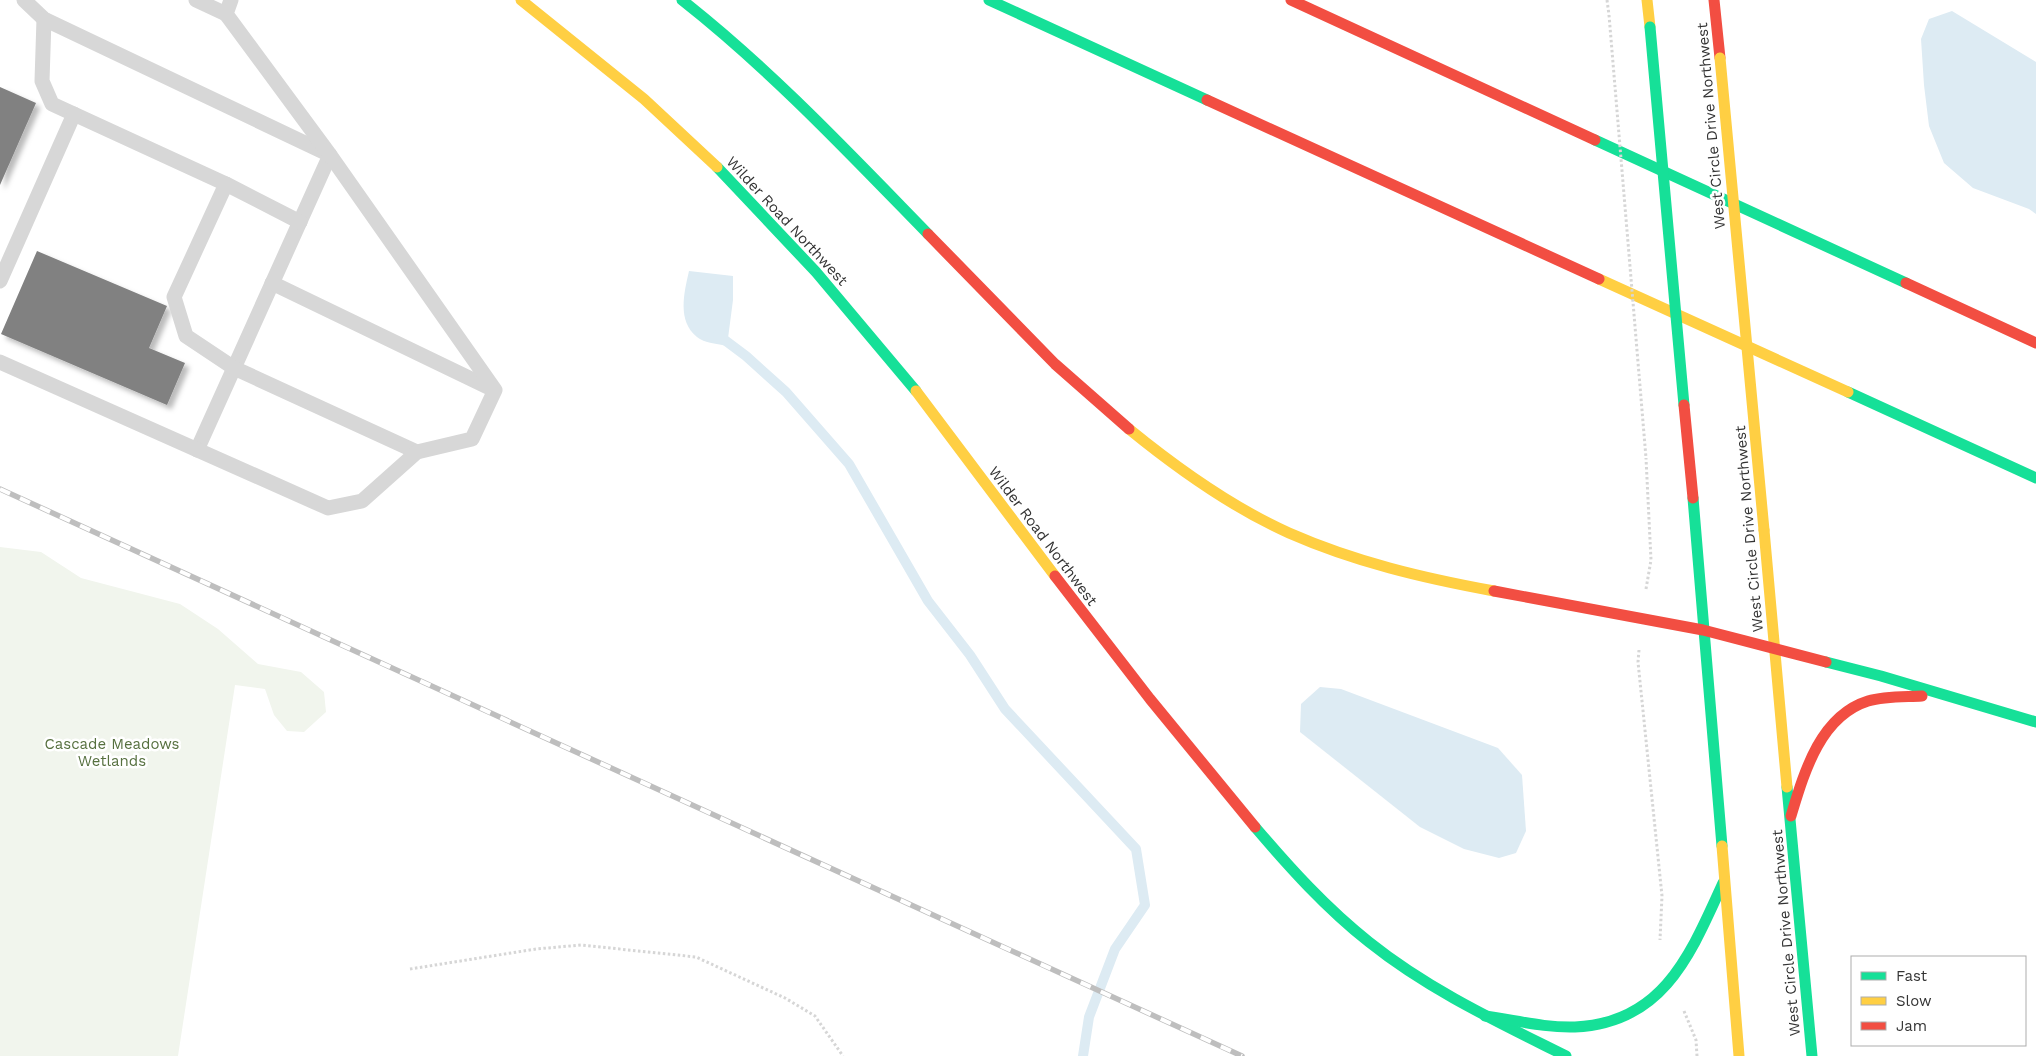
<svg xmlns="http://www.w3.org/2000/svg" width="2036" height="1056" font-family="'Work Sans',sans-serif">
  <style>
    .green { fill: #f1f5ed }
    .water { fill: #ddebf3 }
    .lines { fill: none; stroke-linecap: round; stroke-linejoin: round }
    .stream { stroke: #ddebf3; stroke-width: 10 }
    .building { fill: #818181; filter: url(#shadow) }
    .path { stroke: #d6d6d6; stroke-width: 3; stroke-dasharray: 2.5 2.5; stroke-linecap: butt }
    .lane { stroke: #d7d7d7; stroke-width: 15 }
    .fast { stroke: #16e098; stroke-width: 11 }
    .slow { stroke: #ffcf43; stroke-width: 11 }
    .jam { stroke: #f24e42; stroke-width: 11 }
    .rail-casing { stroke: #bebebe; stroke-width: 5.5 }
    .rail { stroke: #fff; stroke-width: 4; stroke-dasharray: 11; stroke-linecap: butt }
    .path-bridge { stroke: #d6d6d6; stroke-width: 3; stroke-dasharray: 2.5 2.5; stroke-linecap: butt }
    .fast-bridge { stroke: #16e098; stroke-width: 11 }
    .slow-bridge { stroke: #ffcf43; stroke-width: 11 }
    .jam-bridge { stroke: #f24e42; stroke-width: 11 }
    .labels { text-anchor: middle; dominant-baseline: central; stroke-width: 5; stroke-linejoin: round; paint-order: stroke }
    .street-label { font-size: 15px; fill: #333; stroke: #fff }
    .park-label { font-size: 15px; fill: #56703f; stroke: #fff }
  </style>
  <defs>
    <filter id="shadow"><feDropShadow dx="4.5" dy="4.5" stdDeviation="2.5" flood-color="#0004"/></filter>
  </defs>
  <rect width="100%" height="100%" fill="#fff"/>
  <polygon class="green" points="0,547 41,552 81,578 180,604 218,629 258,664 301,672 324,692 326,712 304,732 287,731 274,715 265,689 235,685 178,1056 0,1056"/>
  <g class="water">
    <polygon points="1952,11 2036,62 2036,214 2029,209 1973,188 1944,163 1929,126 1924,85 1921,39 1929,19"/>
    <path d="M689,271L733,276V300L727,346C718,344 704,343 697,337C677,321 684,293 689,271Z"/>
    <polygon points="1320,687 1341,689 1498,748 1522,775 1526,831 1516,853 1499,858 1464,849 1420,827 1300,732 1301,704"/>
  </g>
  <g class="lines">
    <polyline class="stream" points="718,335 746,356 786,392 849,464 928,601 970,655 1005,709 1136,849 1145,905 1115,949 1089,1017 1083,1056"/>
  </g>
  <g class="building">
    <polygon points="0,87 36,103 0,185"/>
    <polygon points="37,251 167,306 149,348 185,363 167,405 1,334"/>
  </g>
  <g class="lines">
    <g class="path">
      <polyline points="1607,0 1609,15"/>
      <polyline points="1646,589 1651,560 1646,458"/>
      <polyline points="1639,650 1638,662 1662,896 1660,940"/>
      <polyline points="410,969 536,949 581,945 696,957 785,998 815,1016 843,1056"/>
      <polyline points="1684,1011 1696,1040 1697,1056"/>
    </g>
    <g class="lane">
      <polyline points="24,0 44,19 330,155 197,450"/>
      <polyline points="196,0 226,14"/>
      <polyline points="44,19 42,81 52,104 226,184"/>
      <polyline points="300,222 226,184 174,297 186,336 234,368 417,452"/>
      <polyline points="0,281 74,114"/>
      <polyline points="272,283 494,390"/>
      <polyline points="0,362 328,508 362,501 417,452 472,439 495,390 330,155 226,14 231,0"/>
    </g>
    <g class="fast">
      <path d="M682,0C771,70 849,153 928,234"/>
      <polyline points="989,0 1207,100"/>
      <polyline points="1595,140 1906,283"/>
      <polyline points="717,167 816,272 916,391"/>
      <polyline points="1848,392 2036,478"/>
      <polyline points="1693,498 1722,846"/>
      <polyline points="1826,662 1881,676 2036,722"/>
      <polyline points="1787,787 1812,1056"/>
      <path d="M1255,827C1290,868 1326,908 1369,942C1429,990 1498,1022 1566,1056"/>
      <path d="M1485,1016C1515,1020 1545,1028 1575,1027C1664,1023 1691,953 1723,883"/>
    </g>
    <g class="slow">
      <polyline points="521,0 644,99 717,167"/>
      <polyline points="1647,0 1650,27"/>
      <polyline points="1599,279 1848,392"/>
      <polyline points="916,391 1055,576"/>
      <path d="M1129,429C1178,469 1231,507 1289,533C1355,562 1423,578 1494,591"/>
      <polyline points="1764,530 1787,787"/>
      <polyline points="1722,846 1739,1056"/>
    </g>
    <g class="jam">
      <polyline points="1291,0 1595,140"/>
      <polyline points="1714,0 1720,58"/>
      <polyline points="1207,100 1599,279"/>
      <polyline points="928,234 1055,364 1129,429"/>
      <polyline points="1906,283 2036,343"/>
      <polyline points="1055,576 1150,699 1255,827"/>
      <polyline points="1494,591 1703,630 1826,662"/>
      <path d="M1791,816C1804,773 1820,716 1868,701C1885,696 1904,697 1922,696"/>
    </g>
    <g class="rail-casing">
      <polyline id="rail" points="0,489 1242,1056"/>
    </g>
    <use href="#rail" class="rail"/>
    <polyline class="path-bridge" points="1609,15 1646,458"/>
    <polyline class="fast-bridge" points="1650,27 1684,405"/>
    <polyline class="slow-bridge" points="1720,58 1764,530"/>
    <polyline class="jam-bridge" points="1684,405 1693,498"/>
  </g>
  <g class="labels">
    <g class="street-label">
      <text transform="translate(1711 126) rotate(-95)">West Circle Drive Northwest</text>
      <text transform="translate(787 221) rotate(47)">Wilder Road Northwest</text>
      <text transform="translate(1749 529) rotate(-95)">West Circle Drive Northwest</text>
      <text transform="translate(1043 536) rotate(53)">Wilder Road Northwest</text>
      <text transform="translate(1786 933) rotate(-95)">West Circle Drive Northwest</text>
    </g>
    <g class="park-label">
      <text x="112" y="744">Cascade Meadows<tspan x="112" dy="17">Wetlands</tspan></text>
    </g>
  </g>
  <rect x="1851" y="956" width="175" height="90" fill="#ffffff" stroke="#adadad"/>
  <rect x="1861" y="972" width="25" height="8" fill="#16e098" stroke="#adadad"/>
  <text x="1896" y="981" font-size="15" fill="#333333">Fast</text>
  <rect x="1861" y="997" width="25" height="8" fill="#ffcf43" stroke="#adadad"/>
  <text x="1896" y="1006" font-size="15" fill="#333333">Slow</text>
  <rect x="1861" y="1022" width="25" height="8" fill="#f24e42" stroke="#adadad"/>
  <text x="1896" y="1031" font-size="15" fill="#333333">Jam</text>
</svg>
